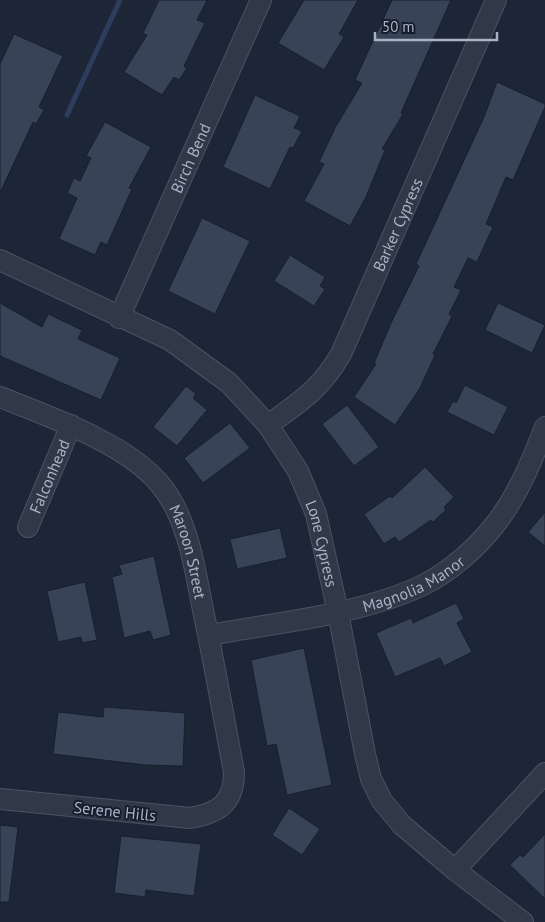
<svg xmlns="http://www.w3.org/2000/svg" width="545" height="922" font-family="'PT Sans',sans-serif">
  <style>
    .lines { fill: none; stroke-linecap: round; stroke-linejoin: round }
    .stream { stroke: #2d3d5e; stroke-width: 5 }
    .building { fill: #394358; stroke: #181f2e }
    .minor-casing { stroke: #4b5263; stroke-width: 22 }
    .minor { stroke: #313847; stroke-width: 20 }
    .labels { text-anchor: middle; dominant-baseline: central; stroke-width: 4; stroke-linejoin: round; paint-order: stroke }
    .street-label { font-size: 16px; fill: #aab2c5; stroke: #171d2c }
  </style>
  <rect width="100%" height="100%" fill="#1d2637"/>
  <g class="lines">
    <polyline class="stream" points="67,115 120,0"/>
  </g>
  <g class="building">
    <polygon points="159,0 207,0 197,20 205,23 184,66 187,68 179,80 174,77 162,95 124,72 147,35 143,33"/>
    <polygon points="304,0 358,0 339,34 344,37 324,70 278,43"/>
    <polygon points="392,0 451,0 401,113 403,114 382,149 385,150 366,197 350,226 304,201 324,164 319,162 335,128 362,83 355,80"/>
    <polygon points="14,34 63,56 39,107 44,110 36,124 33,122 0,193 0,64"/>
    <polygon points="497,82 545,104 545,107 513,180 506,177 486,224 493,227 477,262 468,258 454,287 461,290 449,314 452,316 433,354 435,355 420,388 395,425 354,397 376,364 374,363 392,321 419,266 416,264 484,117"/>
    <polygon points="255,95 300,116 294,128 302,131 293,148 290,147 270,189 223,167"/>
    <polygon points="105,122 151,147 129,188 132,189 107,245 101,242 95,255 59,239 77,198 67,193 74,178 80,181 91,158 86,156"/>
    <polygon points="202,218 250,241 215,314 168,291"/>
    <polygon points="290,255 325,277 320,286 325,289 314,306 274,281"/>
    <polygon points="0,303 42,327 48,314 82,330 78,339 120,358 101,400 0,356"/>
    <polygon points="498,303 545,325 532,353 485,330"/>
    <polygon points="465,385 508,407 494,435 447,412 453,401 456,403"/>
    <polygon points="186,386 196,394 193,398 207,410 177,446 153,427"/>
    <polygon points="347,405 379,447 354,466 322,424"/>
    <polygon points="230,423 250,448 203,483 184,458"/>
    <polygon points="425,467 454,497 444,507 446,510 433,522 431,520 399,542 395,537 384,544 364,514 390,496 392,498"/>
    <polygon points="545,512 545,546 528,532"/>
    <polygon points="280,528 287,558 237,569 230,539"/>
    <polygon points="154,556 171,635 153,640 150,631 124,638 112,577 122,574 119,565"/>
    <polygon points="85,582 97,640 82,643 81,637 58,642 47,591"/>
    <polygon points="456,603 464,619 457,623 472,652 444,666 440,658 395,677 376,633 411,618 413,623"/>
    <polygon points="304,648 332,785 287,795 276,744 267,746 251,660"/>
    <polygon points="104,707 185,713 183,766 145,765 53,754 58,712 103,717"/>
    <polygon points="289,808 320,829 302,855 272,835"/>
    <polygon points="0,825 18,827 9,902 0,902"/>
    <polygon points="545,834 545,899 510,865 520,855 523,857"/>
    <polygon points="121,836 201,844 194,896 146,890 145,897 114,893"/>
  </g>
  <g class="lines">
    <g class="minor-casing">
      <g id="minor">
        <path id="s1" d="M0,260L170,340L229,383L268,425L298,471L316,514L338,612L365,754L371,779L382,801L402,825L455,870L523,922"/>
        <path id="s2" d="M119,318L261,0"/>
        <path id="s3" d="M0,397C49,417 124,442 159,483C189,518 195,571 204,615C215,667 224,719 234,772C234,803 219,813 190,818L0,799"/>
        <path id="s4" d="M268,425C301,401 320,390 341,354L496,0"/>
        <path id="s5" d="M28,527L71,425"/>
        <path id="s6" d="M209,635C274,623 364,614 423,585C451,571 478,547 497,522C519,493 532,460 545,427"/>
        <polyline points="455,870 545,773"/>
      </g>
    </g>
    <use href="#minor" class="minor"/>
  </g>
  <g class="labels">
    <g class="street-label">
      <text stroke="none"><textPath href="#s2" startOffset="175">Birch Bend</textPath></text>
      <text stroke="none"><textPath href="#s4" startOffset="244">Barker Cypress</textPath></text>
      <text stroke="none"><textPath href="#s5" startOffset="55">Falconhead</textPath></text>
      <text stroke="none"><textPath href="#s1" startOffset="450">Lone Cypress</textPath></text>
      <text stroke="none"><textPath href="#s3" startOffset="258">Maroon Street</textPath></text>
      <text stroke="none"><textPath href="#s6" startOffset="212">Magnolia Manor</textPath></text>
      <text transform="translate(115 811) rotate(6)">Serene Hills</text>
    </g>
  </g>
  <path d="M375 32v8h122v-8" fill="none" stroke="#aab2c5" stroke-width="2.5"/>
  <text x="382" y="32" font-size="15" fill="#aab2c5" stroke="#171d2c" stroke-width="4" paint-order="stroke">50 m</text>
</svg>
